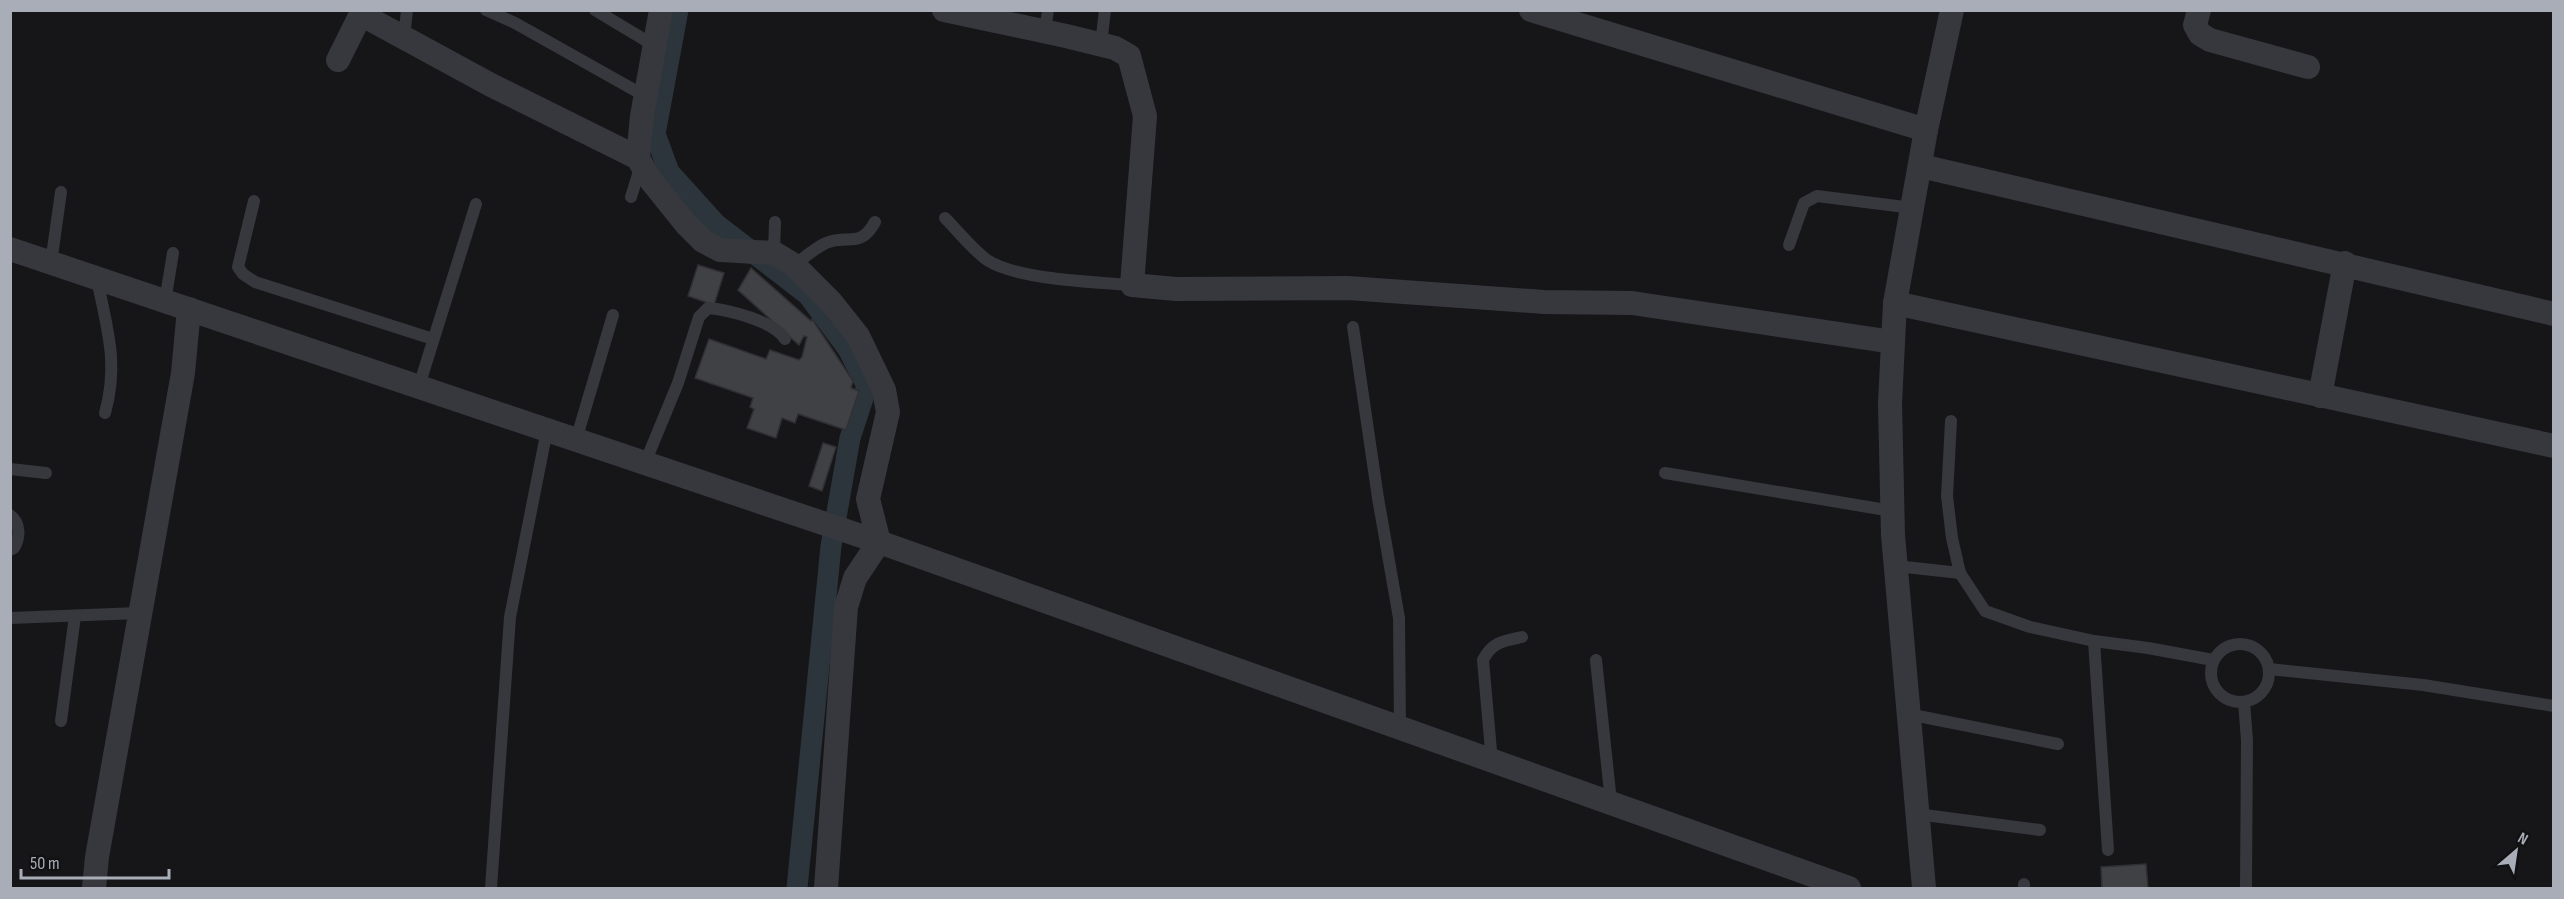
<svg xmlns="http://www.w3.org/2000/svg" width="2564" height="899" font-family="'Sofia Sans Condensed',sans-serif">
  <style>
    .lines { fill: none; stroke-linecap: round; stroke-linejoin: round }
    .canal { stroke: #2c353c; stroke-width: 21 }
    .building { fill: #404145; stroke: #303034; stroke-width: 1.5 }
    .service { stroke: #37383d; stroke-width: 12 }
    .minor { stroke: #37383d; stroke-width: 24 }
  </style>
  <rect width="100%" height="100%" fill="#161618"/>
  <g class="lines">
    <polyline class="canal" points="678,10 655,134 669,172 716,224 808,295 848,349 867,386 850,438 831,546 797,888"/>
  </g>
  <g class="building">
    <polygon points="698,265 724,273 714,305 688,296"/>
    <polygon points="751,268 811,321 812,319 853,381 851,388 859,391 846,430 798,414 795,423 782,418 776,438 747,428 754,409 750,407 753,398 695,378 709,339 766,359 770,350 799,360 802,357 807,337 804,336 799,345 738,290"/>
    <polygon points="823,443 836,447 822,491 809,486"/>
    <polygon points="2146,864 2148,888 2102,888 2101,867"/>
  </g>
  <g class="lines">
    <g class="service">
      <polyline points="486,10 515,23 645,96"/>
      <polyline points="595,10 655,46"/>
      <polyline points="1045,31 1048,10"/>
      <polyline points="404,38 407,10"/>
      <polyline points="1101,44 1105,10"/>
      <polyline points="631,197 641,165"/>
      <polyline points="254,201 238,267 243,274 255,282 433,339"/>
      <path d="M945,218C958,231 972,249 987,260C1018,280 1094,282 1132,285"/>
      <polyline points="1789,245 1804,203 1817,196 1913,208"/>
      <polyline points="774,253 775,222"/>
      <polyline points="51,263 61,192"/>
      <path d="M794,265C804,258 815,248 826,243C849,234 860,249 875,222"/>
      <path d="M97,279C107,329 119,363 105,413"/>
      <polyline points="165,301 173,253"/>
      <polyline points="1353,327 1378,498 1399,618 1400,729"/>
      <polyline points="419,386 476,204"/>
      <polyline points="1951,421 1947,496 1952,538 1960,573 1985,611 2030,627 2094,641 2148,648 2213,660"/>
      <polyline points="576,440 613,315"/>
      <path d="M645,463L678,383L699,317L708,308C729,310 774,321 785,339"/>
      <polyline points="10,469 46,473"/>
      <polyline points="1665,473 1892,511"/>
      <path d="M10,515C21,523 20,538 14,548L10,550"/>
      <polyline points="1896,566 1960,573"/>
      <polyline points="10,618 139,613"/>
      <polyline points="2094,641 2108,850"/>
      <circle cx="2240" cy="673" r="29"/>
      <polyline points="1596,660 1611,802"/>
      <polyline points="2269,669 2423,685 2554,706"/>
      <polyline points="2244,702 2247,740 2246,888"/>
      <polyline points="1908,714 2058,744"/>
      <polyline points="61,721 75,616"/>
      <path d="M1492,762L1483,660C1492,642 1503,641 1522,637"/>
      <polyline points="1917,814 2040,830"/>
      <polyline points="2024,884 2024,888"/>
      <polyline points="491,888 510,617 547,430"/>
    </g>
    <g class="minor">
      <polyline points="661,10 642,116 638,158 649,178 686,224 703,241 720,250 774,253 794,265 831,302 858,336 884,390 888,412 868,499 879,542 855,578 846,607 826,888"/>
      <polyline points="944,10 1066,36 1115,48 1129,56 1145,116 1132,285 1176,289 1348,288 1544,302 1632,303 1893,342"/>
      <polyline points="1531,10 1926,130"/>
      <polyline points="2199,10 2195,25 2200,34 2210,40 2308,67"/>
      <polyline points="338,60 359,18 366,17 491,85 638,158"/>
      <polyline points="1921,166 2554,314"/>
      <polyline points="10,249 879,542 1849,888"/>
      <polyline points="1895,303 2554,446"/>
      <polyline points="2320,396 2345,263"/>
      <polyline points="94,888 97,857 183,373 189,309"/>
      <polyline points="1924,888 1893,535 1890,403 1895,303 1926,130 1952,10"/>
    </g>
  </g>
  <rect width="2564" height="899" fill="none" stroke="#a8adb8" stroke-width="24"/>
  <g transform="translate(2516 851) rotate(29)" stroke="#111113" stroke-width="4.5" paint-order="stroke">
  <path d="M0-4.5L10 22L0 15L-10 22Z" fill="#a8adb8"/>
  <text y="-9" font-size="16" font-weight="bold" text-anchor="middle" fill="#a8adb8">N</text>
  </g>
  <path d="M21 869v9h148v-9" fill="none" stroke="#a8adb8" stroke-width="3"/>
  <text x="30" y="869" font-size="18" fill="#a8adb8" stroke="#111113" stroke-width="4.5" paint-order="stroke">50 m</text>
</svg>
